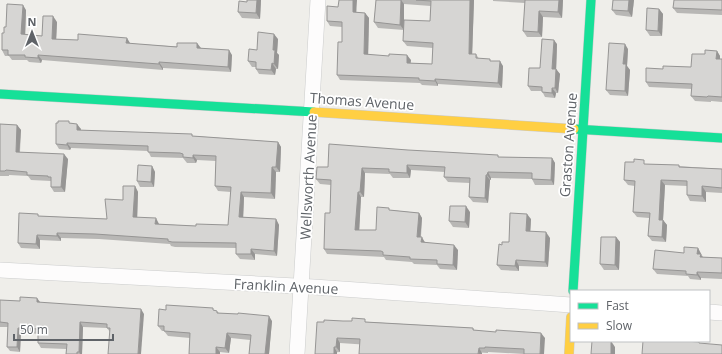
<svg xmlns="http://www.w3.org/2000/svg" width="722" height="354" font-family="'Open Sans',sans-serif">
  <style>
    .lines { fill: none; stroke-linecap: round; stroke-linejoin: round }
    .street-casing { stroke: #cbcccc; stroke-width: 16 }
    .fast-casing { stroke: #cacacb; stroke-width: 10 }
    .slow-casing { stroke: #cacacb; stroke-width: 10 }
    .street { stroke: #fdfcfc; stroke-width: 15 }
    .fast { stroke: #16e098; stroke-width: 9 }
    .slow { stroke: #ffcf43; stroke-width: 9 }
    .wall { fill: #b8b7b5; fill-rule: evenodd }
    .shaded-wall { fill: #969594 }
    .building { fill: #d6d5d3; stroke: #969594 }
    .labels { text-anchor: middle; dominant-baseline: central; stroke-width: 3.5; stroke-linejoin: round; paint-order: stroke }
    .street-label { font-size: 14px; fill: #5f6368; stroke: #fff }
  </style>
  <rect width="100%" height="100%" fill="#efeeea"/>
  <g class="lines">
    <g class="street-casing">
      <g id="street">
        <polyline points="0,270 314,287 571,305"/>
        <polyline points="709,312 722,313"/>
        <polyline points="297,354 318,0"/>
      </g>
    </g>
    <g class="fast-casing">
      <g id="fast">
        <polyline points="0,94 314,112"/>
        <polyline points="574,129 722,138"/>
        <polyline points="573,291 591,0"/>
      </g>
    </g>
    <g class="slow-casing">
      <g id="slow">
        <polyline points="314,112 574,129"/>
        <polyline points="569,354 571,317"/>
      </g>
    </g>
    <use href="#street" class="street"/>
    <use href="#fast" class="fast"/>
    <use href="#slow" class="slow"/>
  </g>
  <g class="wall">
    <polygon points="247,0 261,0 260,19 242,18 238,12 247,2"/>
    <path d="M376,0H474L472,54H476L479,59L491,61L503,66L502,88L438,84V86L422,85L420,83L340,80L337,75L342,42V27L330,26L327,21L357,12L365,13L369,18L368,55L411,60L410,63L432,64L433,48L407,46L403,41L404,30L378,28L374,22ZM404,4L431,6L430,21L404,22Z"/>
    <polygon points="493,0 563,0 562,18 543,17 542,37 527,37 523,31 525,3 493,1"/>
    <polygon points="613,0 634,0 632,17 616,15 612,10"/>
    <polygon points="722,0 722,15 677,13 673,8"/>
    <polygon points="659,9 663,14 662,36 650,36 646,30"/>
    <polygon points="26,10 25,35 42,36 57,22 56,39 201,48 232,55 231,72 163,68 163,70 42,60 41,63 29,62 27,60 12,60 9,56 5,56 2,50 4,33 6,27"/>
    <polygon points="278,39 277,53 279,55 278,69 276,69 275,75 259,74 256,69 256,67 252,67 248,61 257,50"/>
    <polygon points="557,44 556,69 560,74 558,93 556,93 555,98 545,97 542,91 531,91 528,86"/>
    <polygon points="628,49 627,66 630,70 628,96 610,95 606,90"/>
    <polygon points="717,51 720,56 720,59 722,59 722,102 711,101 711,102 695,101 691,96 692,89 649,87 646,82 663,69 691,67 705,54"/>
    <polygon points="58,123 71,123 81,129 80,130 194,136 278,142 281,147 280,172 276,172 275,199 244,197 243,217 276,219 279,225 277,256 255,254 255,260 240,259 236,254 236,248 175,247 171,246 170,244 99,239 61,238 61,241 40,240 40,249 21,248 18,243 40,216 107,219 135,186 138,192 137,218 159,224 196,226 228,225 231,192 218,191 215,186 216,161 197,160 196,163 187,163 183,158 151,157 148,151 71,148 70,150 59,149 56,144"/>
    <polygon points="0,124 17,125 21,130 20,152 68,159 65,192 54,192 51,187 51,181 31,180 28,176 9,175 9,176 0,176"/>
    <polygon points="500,157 552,158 555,163 554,185 535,185 532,179 491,178 491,180 490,180 488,203 473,202 469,197 470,183 448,182 444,177 445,172 411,170 410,178 393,178 390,174 365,173 364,197 361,197 359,230 376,230 391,210 419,213 422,218 421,237 425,242 458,250 457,270 440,269 437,265 414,264 412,262 386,260 384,257 327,254 324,249 330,213 331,185 320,184 316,179 328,167"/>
    <polygon points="647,164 722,169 722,193 706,192 706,202 690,201 687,195 687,186 665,185 663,220 667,225 666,242 652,241 648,236 649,218 637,217 633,212 635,186 628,185 624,180"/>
    <polygon points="152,166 155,172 154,187 140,187 137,181"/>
    <polygon points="470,212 469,228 453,227 449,221"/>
    <polygon points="531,219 530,232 550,238 548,267 519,266 519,271 501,270 497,265 502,245 509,242"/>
    <polygon points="616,237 620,242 619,270 604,270 600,264"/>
    <polygon points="698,248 703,257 722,258 722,279 701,278 701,280 690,279 688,276 657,274 653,269 684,253"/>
    <polygon points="0,300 40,303 144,314 110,332 107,328 83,327 82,354 66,354 66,349 41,348 38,343 38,334 21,332 20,352 10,351 7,347 8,327 0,327"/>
    <polygon points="215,310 219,313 272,321 269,354 249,354 250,340 231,338 229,353 220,352 220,354 189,354 190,338 168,336 164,331 162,331 158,326"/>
    <polygon points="352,321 473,328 474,330 545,338 524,354 488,352 488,353 340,343 340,352 315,354 324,322"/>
  </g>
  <g class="shaded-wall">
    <polygon points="257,0 261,0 260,19 256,13"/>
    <polygon points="353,0 357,0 356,17 353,12"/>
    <polygon points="401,0 404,4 404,30 400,25"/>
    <polygon points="470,0 474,0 472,59 469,54"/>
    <polygon points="559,0 563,0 562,18 558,12"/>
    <polygon points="629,0 634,0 632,17 628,11"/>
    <polygon points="23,5 26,10 25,40 21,34"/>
    <polygon points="659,9 663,14 662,36 658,31"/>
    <polygon points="539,11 543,17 542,37 538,32"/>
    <polygon points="365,13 369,18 368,60 364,54"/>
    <polygon points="53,16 57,22 56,44 52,39"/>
    <polygon points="274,34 278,39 277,53 279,55 278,69 274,64 273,50"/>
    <polygon points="127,38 130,43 126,43"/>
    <polygon points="554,40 557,44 556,74 552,69"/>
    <polygon points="197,43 201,48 197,48"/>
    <polygon points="625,44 628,49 627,66 630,70 628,96 625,91 623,64"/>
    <polygon points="229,50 232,55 231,72 228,67"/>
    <polygon points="717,51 720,56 720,64 716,59"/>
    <polygon points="38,55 42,60 41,63 38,58"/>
    <polygon points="407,55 411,60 410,68 407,63"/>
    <polygon points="500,61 503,66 502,88 498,83"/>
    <polygon points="159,62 163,68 163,70 159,64"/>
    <polygon points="272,63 276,69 275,75 271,70"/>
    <polygon points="556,69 560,74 558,93 555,88"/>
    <polygon points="435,79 438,84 438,86 435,81"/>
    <polygon points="552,88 556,93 555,98 552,93"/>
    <polygon points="77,124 81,129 80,135 77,130"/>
    <polygon points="17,125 21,130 19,157 16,152"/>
    <polygon points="278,142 281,147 280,172 276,167"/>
    <polygon points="67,143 71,148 70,150 67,145"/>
    <polygon points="64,154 68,159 65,192 61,187"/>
    <polygon points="193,155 197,160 196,163 193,158"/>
    <polygon points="552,158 555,163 554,185 551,180"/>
    <polygon points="407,165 411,170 410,178 407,173"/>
    <polygon points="152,166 155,172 154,187 151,182"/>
    <polygon points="272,167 276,172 275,199 271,193"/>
    <polygon points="362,168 365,173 364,197 360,192"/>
    <polygon points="488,172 491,178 491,180 487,175"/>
    <polygon points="486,175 490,180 488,203 485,198"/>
    <polygon points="661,180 665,185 663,220 667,225 666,242 662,237 659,220"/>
    <polygon points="135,186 138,192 137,223 133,217"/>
    <polygon points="702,186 706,192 706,202 702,196"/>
    <polygon points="241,192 244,197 243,222 239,217"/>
    <polygon points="358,192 361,197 359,235 355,230"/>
    <polygon points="466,206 470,212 469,228 465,222"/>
    <polygon points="419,213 422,218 420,242 417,237"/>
    <polygon points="527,214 531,219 530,237 526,231"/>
    <polygon points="156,218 159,224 155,224"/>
    <polygon points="276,219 279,225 277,256 274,251"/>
    <polygon points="546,232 550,238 548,267 545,262"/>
    <polygon points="57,233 61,238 61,241 57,236"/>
    <polygon points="37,235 40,240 40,249 36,244"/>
    <polygon points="422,237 425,243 421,242"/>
    <polygon points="616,237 620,242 619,270 615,265"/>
    <polygon points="454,245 458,250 457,270 453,265"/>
    <polygon points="698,248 701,254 701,255 704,259 701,258 697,254"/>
    <polygon points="251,249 255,254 255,260 251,254"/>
    <polygon points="516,260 519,266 519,271 515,266"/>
    <polygon points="697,272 701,278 701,280 697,275"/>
    <polygon points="37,298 40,302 40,307 37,302"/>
    <polygon points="141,309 144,314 141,354 138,354"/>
    <polygon points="269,316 272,321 269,354 265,354"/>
    <polygon points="80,322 83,327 82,354 80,354 79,352"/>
    <polygon points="18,328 21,332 20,352 17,347"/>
    <polygon points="227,333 231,338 229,353 225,348"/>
    <polygon points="541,333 545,338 544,354 540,354"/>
    <polygon points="337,338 340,343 340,352 336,347"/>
    <polygon points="611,341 615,347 615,354 611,354"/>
    <polygon points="216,347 220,352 220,354 216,354"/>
    <polygon points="334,347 337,352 337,354 334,354"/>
    <polygon points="479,348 482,353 482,354 478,354"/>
  </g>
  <g class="building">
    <polygon points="247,0 257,0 256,13 238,12 239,1 247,2"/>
    <polygon points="339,0 353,0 353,12 365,13 364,54 389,56 389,54 407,55 407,63 432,64 433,43 403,41 404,20 430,21 431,1 416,0 470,0 469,54 476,54 476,58 490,59 490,61 500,61 498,83 435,79 435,81 419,80 419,78 337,75 338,42 342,42 342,22 327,21 327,6 338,7"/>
    <polygon points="376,0 401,0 400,25 374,22"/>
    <polygon points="525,0 559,0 558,12 539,11 538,32 523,31"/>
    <polygon points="613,0 629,0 628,11 612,10"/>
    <polygon points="674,0 722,0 722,10 673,8"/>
    <polygon points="7,4 23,5 21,34 42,36 43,16 53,16 52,39 78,40 78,34 127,38 126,43 177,47 177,43 197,43 197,48 229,50 228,67 159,62 159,64 38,55 38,58 25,57 25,55 8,55 8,50 2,50 2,33 4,33 4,27 6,27"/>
    <polygon points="647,8 659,9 658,31 646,30"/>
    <polygon points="258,32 274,34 273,50 275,50 274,64 272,63 271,70 256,69 256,62 248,61 249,49 257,50"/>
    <polygon points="542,39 554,40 552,69 556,69 555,88 552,88 552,93 542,92 542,87 528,86 529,68 540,68"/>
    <polygon points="609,43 625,44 623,64 626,64 625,91 606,90"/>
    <polygon points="705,50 717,51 716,59 722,59 722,97 708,96 707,97 691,96 692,84 646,82 646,68 663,69 663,66 691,67 692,54 705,54"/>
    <polygon points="58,121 69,121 69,123 77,124 77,130 192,134 192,136 278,142 276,167 272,167 271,193 241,192 239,217 276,219 274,251 251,249 251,254 236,254 236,243 172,242 168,241 168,239 95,234 57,233 57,236 37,235 36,244 18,243 19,213 38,214 38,216 107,219 105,199 123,200 123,186 135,186 133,217 156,218 155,224 196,226 196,224 228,225 231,187 215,186 216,156 193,155 193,158 183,157 183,154 180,153 148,152 148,146 67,143 67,145 56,144 56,123 58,123"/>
    <polygon points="0,124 17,125 16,152 64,154 61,187 51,187 51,177 48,177 48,176 27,175 27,172 6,170 5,171 0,171"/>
    <polygon points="329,144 408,150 498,155 498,157 552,158 551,180 532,179 532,173 488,172 487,175 486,175 485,198 469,197 470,178 444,177 445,167 407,165 407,173 389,172 389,169 362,168 360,192 358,192 355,230 376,230 377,207 389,208 389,210 419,213 417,237 422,237 421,242 454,245 453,265 437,264 437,260 410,259 410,257 383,255 383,252 381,251 324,249 325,213 330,213 331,180 316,179 317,167 328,167"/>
    <polygon points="634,159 644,160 644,164 679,165 679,167 722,169 722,188 702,186 702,196 687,195 687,181 661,180 659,220 663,220 662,237 648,236 650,213 633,212 635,181 624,180 625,162 634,162"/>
    <polygon points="138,165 152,166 151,182 137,181"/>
    <polygon points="450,206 466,206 465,222 449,221"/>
    <polygon points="510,213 527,214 526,231 546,232 545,262 516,260 515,266 497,265 499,244 502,245 502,242 509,242"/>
    <polygon points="601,237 616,237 615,265 600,264"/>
    <polygon points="684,247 698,248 697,254 701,254 700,257 722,258 722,273 697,272 697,275 686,274 686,271 653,269 655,250 684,253"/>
    <polygon points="20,297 37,298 37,302 141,309 138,354 108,354 110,328 107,328 107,324 80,322 79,352 77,352 77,354 66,354 67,344 38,343 38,329 18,328 17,347 7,347 8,323 0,322 0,300 20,301"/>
    <polygon points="166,305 213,308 213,310 217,311 217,313 238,314 238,313 269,316 265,354 249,354 251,335 227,333 225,348 216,347 216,354 189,354 190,333 164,331 164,326 158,326 159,309 166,310"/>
    <polygon points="352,318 365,319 365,322 473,328 473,330 496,332 496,330 541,333 540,354 524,354 524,349 485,347 485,348 479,348 478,354 359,354 360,339 337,338 336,347 334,347 334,354 315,354 317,322 324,322 324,320 343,321 352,321"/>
    <polygon points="592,341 611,341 611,354 591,354"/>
    <polygon points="643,341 685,341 699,342 699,343 722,345 722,354 642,354"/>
  </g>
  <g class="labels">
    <g class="street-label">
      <text transform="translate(362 101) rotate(4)">Thomas Avenue</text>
      <text transform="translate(568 145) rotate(-86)">Graston Avenue</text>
      <text transform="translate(308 177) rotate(-87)">Wellsworth Avenue</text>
      <text transform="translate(286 286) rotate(3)">Franklin Avenue</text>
    </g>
  </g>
  <rect x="570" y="290" width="140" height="52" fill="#ffffff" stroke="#bfc1c3"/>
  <rect x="578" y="303" width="20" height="6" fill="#16e098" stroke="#bfc1c3"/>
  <text x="606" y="310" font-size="12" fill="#5f6368">Fast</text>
  <rect x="578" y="323" width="20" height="6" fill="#ffcf43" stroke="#bfc1c3"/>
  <text x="606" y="330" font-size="12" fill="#5f6368">Slow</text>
  <g transform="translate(32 32)" stroke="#ffffff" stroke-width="3" paint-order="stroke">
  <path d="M0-3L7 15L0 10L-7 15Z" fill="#5f6368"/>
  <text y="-6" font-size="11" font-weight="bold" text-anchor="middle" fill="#5f6368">N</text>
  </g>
  <path d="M14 334v6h99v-6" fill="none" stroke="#5f6368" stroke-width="2"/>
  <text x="20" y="334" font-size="12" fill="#5f6368" stroke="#ffffff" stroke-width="3" paint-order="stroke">50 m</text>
</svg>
